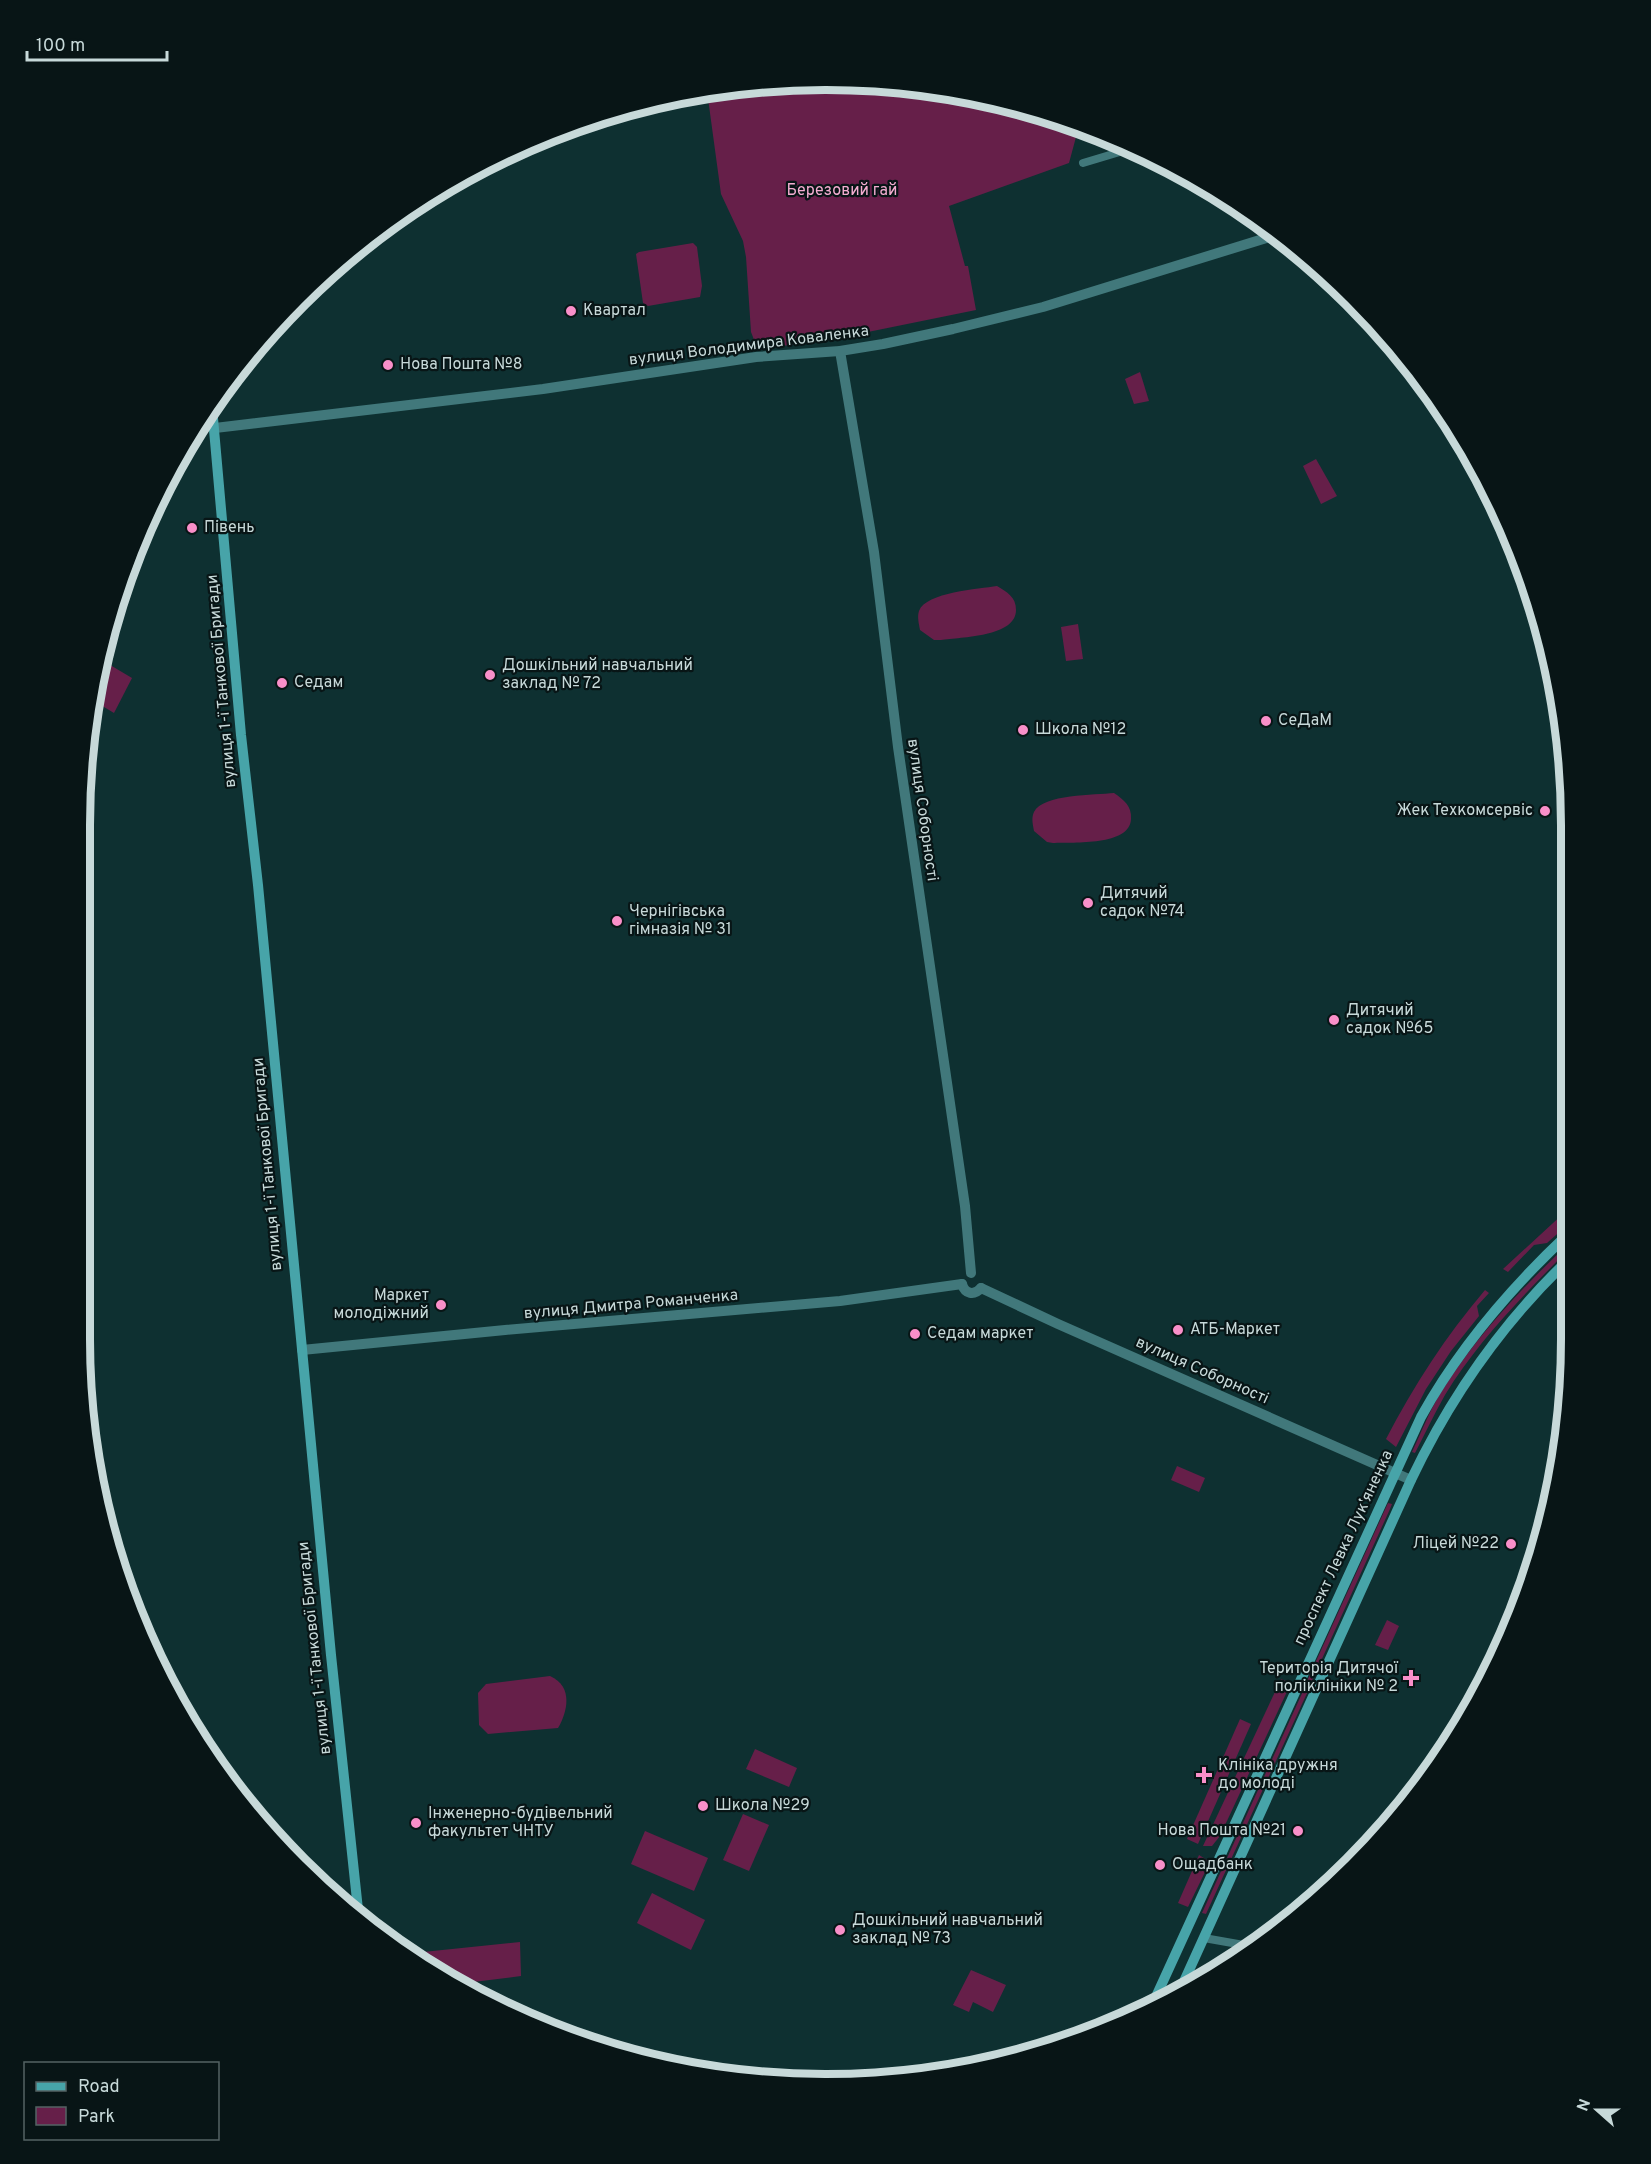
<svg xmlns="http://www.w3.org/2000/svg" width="1651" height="2164" font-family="Overpass,sans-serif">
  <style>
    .green { fill: #661f49 }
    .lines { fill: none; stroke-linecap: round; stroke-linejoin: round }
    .minor { stroke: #41787b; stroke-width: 8 }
    .tertiary { stroke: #41787b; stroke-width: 10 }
    .secondary { stroke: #47a4a9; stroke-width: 10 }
    .poi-dot { fill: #f98fc9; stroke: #081516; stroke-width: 2 }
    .labels { text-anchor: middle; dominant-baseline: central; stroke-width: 4.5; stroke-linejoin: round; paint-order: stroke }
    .park-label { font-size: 16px; fill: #f4add1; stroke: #081516 }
    .poi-label { font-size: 16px; fill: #c7d9d9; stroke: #081516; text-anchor: start }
    .street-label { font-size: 16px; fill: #c7d9d9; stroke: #081516 }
    .rim { fill: none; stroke: #c7d9d9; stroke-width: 8 }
  </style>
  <rect width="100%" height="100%" fill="#0e3031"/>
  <g class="green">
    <polygon points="825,80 971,94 1079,126 1069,163 949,206 965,266 968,266 976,310 858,334 758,350 751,332 746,257 743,241 721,194 707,91"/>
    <polygon points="693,243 697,247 702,286 700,297 648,306 643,303 636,254 639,252"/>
    <polygon points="1140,372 1149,401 1134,404 1125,379"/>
    <polygon points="1316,459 1337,496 1321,504 1303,466"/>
    <path d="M997,586C1007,592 1016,597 1016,610C1016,637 961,637 941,640H934L920,630C919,624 917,617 919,611C926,592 979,589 997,586Z"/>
    <polygon points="1078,624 1083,659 1066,661 1061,627"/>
    <polygon points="100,659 132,678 114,713 94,701"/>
    <path d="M1114,793C1124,800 1132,806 1131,819C1130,846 1074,842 1053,843L1047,842L1034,831C1033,825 1031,818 1034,812C1043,794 1095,795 1114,793Z"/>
    <polygon points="1565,1212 1565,1227 1547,1243 1534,1245 1508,1272 1503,1269"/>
    <path d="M1565,1247V1253C1522,1297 1477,1342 1445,1395C1434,1414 1425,1434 1415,1453L1412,1452C1421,1433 1429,1412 1440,1394C1474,1339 1519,1291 1565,1247Z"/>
    <path d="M1485,1290L1489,1293L1477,1306L1479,1316L1451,1351L1426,1389L1396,1447L1386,1439C1414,1385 1446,1336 1485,1290Z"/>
    <polygon points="1177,1466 1205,1478 1199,1492 1171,1480"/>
    <polygon points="1388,1503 1392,1504 1390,1509 1311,1683 1307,1681"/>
    <polygon points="1387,1620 1399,1626 1388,1650 1375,1645"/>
    <path d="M550,1676C573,1686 568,1711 558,1728L488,1734L479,1725L478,1693L486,1684Z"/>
    <polygon points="1281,1679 1291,1683 1220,1836 1212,1846 1203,1846"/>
    <polygon points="1304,1689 1308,1691 1206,1914 1202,1913"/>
    <polygon points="1240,1719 1251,1724 1198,1844 1187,1839"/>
    <polygon points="755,1749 797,1768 789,1787 746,1769"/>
    <polygon points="743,1814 769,1825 749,1871 723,1860"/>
    <polygon points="645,1831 708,1858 694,1891 631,1864"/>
    <polygon points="1199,1855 1207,1860 1207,1868 1188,1907 1178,1903"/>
    <polygon points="652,1893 705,1920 691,1950 637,1923"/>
    <polygon points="520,1942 521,1976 457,1984 423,1963 423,1952"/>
    <polygon points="971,1970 1006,1985 993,2012 973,2002 969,2012 953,2005"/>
  </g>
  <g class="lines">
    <g class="minor">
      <polyline points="1083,163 1133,148"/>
      <polyline points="1204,1938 1255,1947"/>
    </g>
    <g class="tertiary">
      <polyline points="840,351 874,552 898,747 965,1206 971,1273"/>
      <polyline points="215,428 543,389 756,357 840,351 883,344 953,329 1043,307 1276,235"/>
      <path d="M962,1284C965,1294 974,1296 981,1288"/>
      <polyline points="981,1288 1058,1324 1411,1480"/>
      <polyline points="302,1350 505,1330 840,1301 962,1284"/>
    </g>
    <g class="secondary">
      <polyline points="212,407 241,735 258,885 331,1655 359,1919"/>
      <path d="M1181,1988L1411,1480C1450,1398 1500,1326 1565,1263"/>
      <path d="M1154,2001L1421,1417C1458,1350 1509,1290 1565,1237"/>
    </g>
  </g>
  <g class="poi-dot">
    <circle cx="571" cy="311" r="6"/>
    <circle cx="388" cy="365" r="6"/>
    <circle cx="192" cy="528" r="6"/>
    <circle cx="490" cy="675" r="6"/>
    <circle cx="282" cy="683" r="6"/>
    <circle cx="1266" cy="721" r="6"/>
    <circle cx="1023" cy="730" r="6"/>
    <circle cx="1545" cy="811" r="6"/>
    <circle cx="1088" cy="903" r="6"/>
    <circle cx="617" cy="921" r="6"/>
    <circle cx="1334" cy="1020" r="6"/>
    <circle cx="441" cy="1305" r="6"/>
    <circle cx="1178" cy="1330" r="6"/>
    <circle cx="915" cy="1334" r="6"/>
    <circle cx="1511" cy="1544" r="6"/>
    <path d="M1408 1669h6v6h6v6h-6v6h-6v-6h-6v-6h6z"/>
    <path d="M1201 1766h6v6h6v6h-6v6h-6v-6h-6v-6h6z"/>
    <circle cx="703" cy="1806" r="6"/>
    <circle cx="416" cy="1823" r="6"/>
    <circle cx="1298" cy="1831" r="6"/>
    <circle cx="1160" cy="1865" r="6"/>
    <circle cx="840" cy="1930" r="6"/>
  </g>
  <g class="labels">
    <g class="park-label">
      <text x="842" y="191">Березовий гай</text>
    </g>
    <g class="poi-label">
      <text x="583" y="311">Квартал</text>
      <text x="400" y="365">Нова Пошта №8</text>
      <text x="204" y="528">Півень</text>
      <text x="502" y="666">Дошкільний навчальний<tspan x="502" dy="18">заклад № 72</tspan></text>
      <text x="294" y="683">Седам</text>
      <text x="1278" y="721">СеДаМ</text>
      <text x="1035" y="730">Школа №12</text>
      <text x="1533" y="811" text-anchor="end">Жек Техкомсервіс</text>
      <text x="1100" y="894">Дитячий<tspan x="1100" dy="18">садок №74</tspan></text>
      <text x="629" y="912">Чернігівська<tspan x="629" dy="18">гімназія № 31</tspan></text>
      <text x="1346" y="1011">Дитячий<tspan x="1346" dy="18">садок №65</tspan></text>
      <text x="429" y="1296" text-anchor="end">Маркет<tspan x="429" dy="18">молодіжний</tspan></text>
      <text x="1190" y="1330">АТБ-Маркет</text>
      <text x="927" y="1334">Седам маркет</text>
      <text x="1499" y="1544" text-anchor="end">Ліцей №22</text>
      <text x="1398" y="1669" text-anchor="end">Територія Дитячої<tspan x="1398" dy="18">поліклініки № 2</tspan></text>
      <text x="1218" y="1766">Клініка дружня<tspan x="1218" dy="18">до молоді</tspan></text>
      <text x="715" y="1806">Школа №29</text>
      <text x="428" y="1814">Інженерно-будівельний<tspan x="428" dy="18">факультет ЧНТУ</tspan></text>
      <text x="1286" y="1831" text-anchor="end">Нова Пошта №21</text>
      <text x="1172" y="1865">Ощадбанк</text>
      <text x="852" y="1921">Дошкільний навчальний<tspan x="852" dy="18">заклад № 73</tspan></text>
    </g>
    <g class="street-label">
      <text transform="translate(749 346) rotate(-7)">вулиця Володимира Коваленка</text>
      <text transform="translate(222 681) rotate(-95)">вулиця 1-ї Танкової Бригади</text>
      <text transform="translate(922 810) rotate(82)">вулиця Соборності</text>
      <text transform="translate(268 1164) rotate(-95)">вулиця 1-ї Танкової Бригади</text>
      <text transform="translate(631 1305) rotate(-5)">вулиця Дмитра Романченка</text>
      <text transform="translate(1202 1371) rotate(24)">вулиця Соборності</text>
      <text transform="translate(1344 1548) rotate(-65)">проспект Левка Лукʼяненка</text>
      <text transform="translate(315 1648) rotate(-96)">вулиця 1-ї Танкової Бригади</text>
    </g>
  </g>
  <path d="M0 0H1651V2164H0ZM825 90H826A735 735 0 0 1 1561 825V1339A735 735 0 0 1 826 2074H825A735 735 0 0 1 90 1339V825A735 735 0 0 1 825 90Z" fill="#081516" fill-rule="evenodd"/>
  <path class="rim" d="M825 90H826A735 735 0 0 1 1561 825V1339A735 735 0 0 1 826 2074H825A735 735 0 0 1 90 1339V825A735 735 0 0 1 825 90Z"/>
  <rect x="24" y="2062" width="195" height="78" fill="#081516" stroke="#546364" stroke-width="1.5"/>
  <rect x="36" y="2082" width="30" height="9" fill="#47a4a9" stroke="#546364" stroke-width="1.5"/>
  <text x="78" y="2092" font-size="18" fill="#c7d9d9">Road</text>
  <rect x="36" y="2107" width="30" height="18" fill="#661f49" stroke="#546364" stroke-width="1.5"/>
  <text x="78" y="2122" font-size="18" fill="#c7d9d9">Park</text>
  <g transform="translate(1597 2110) rotate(291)" stroke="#081516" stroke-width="4.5" paint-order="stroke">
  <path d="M0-4.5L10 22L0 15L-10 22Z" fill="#c7d9d9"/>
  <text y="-9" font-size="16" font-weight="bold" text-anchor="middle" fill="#c7d9d9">N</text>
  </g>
  <path d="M27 51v9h140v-9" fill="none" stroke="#c7d9d9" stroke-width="3"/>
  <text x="36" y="51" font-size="18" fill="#c7d9d9" stroke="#081516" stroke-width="4.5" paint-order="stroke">100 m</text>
</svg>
